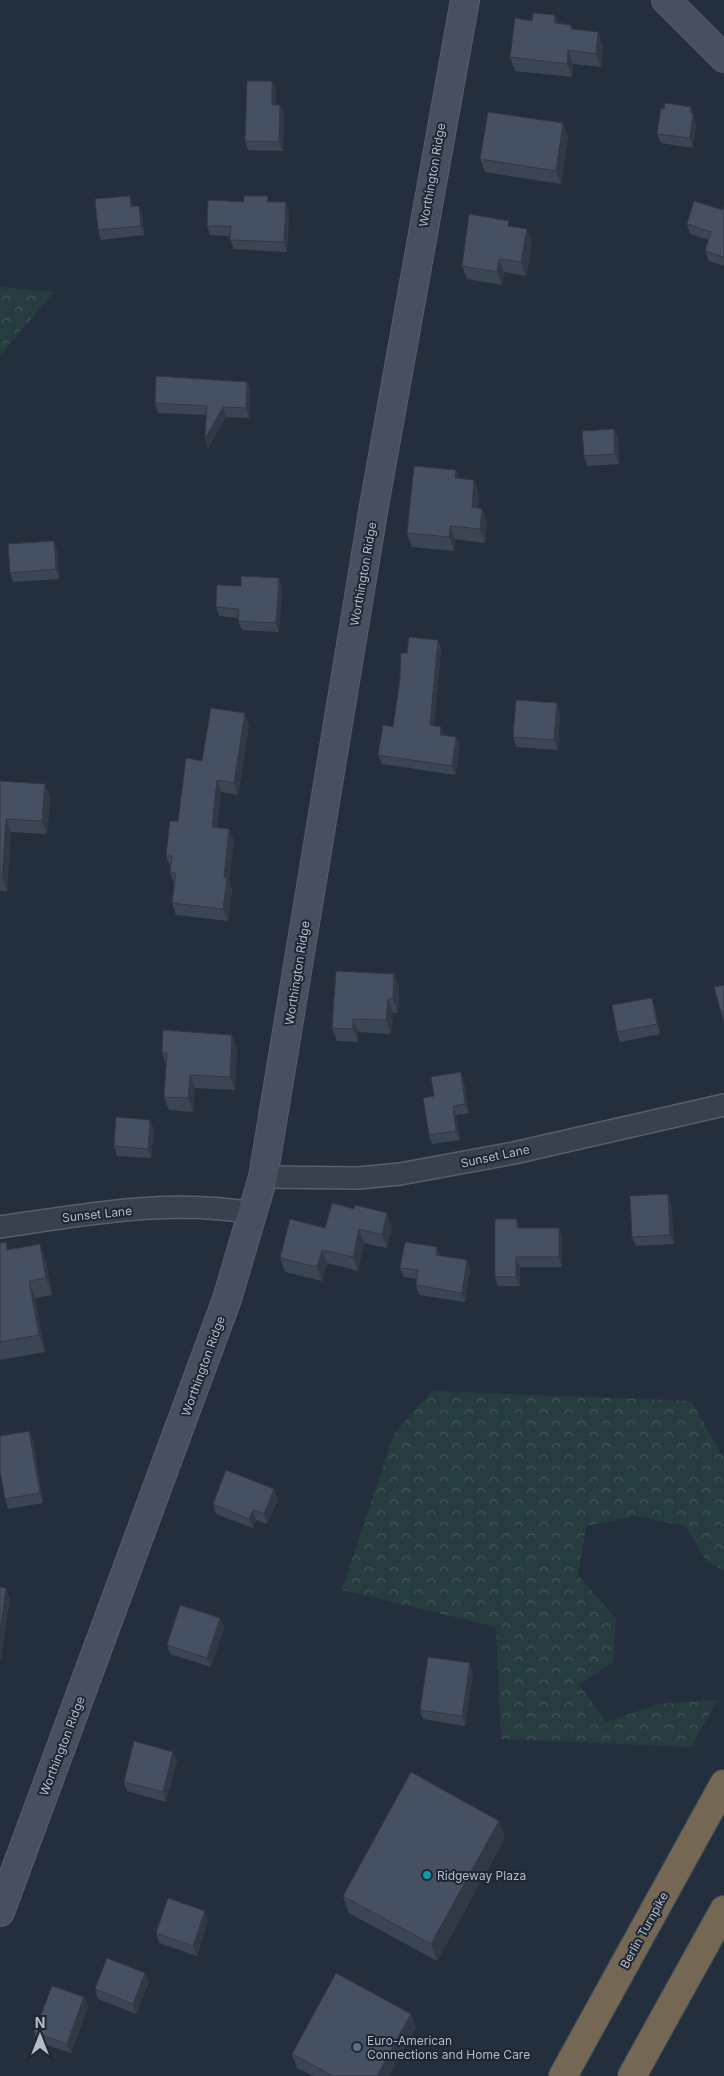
<svg xmlns="http://www.w3.org/2000/svg" width="724" height="2076" font-family="Inter,sans-serif">
  <style>
    .forest { fill: url(#forest-crowns) }
    .lines { fill: none; stroke-linecap: round; stroke-linejoin: round }
    .street-casing { stroke: #565f6c; stroke-width: 24 }
    .secondary-casing { stroke: #565f6c; stroke-width: 30 }
    .highway-casing { stroke: #434c59; stroke-width: 30 }
    .street { stroke: #38414e; stroke-width: 21 }
    .secondary { stroke: #465061; stroke-width: 28 }
    .highway { stroke: #746855; stroke-width: 28 }
    .wall { fill: #3b4654 }
    .shaded-wall { fill: #303945 }
    .building { fill: #455162; stroke: #303945 }
    .culture-dot { fill: #0f9aa8; stroke: #1d2633; stroke-width: 2 }
    .service-dot { fill: #5c6f8a; stroke: #1d2633; stroke-width: 2 }
    .labels { text-anchor: middle; dominant-baseline: central; stroke-width: 4; stroke-linejoin: round; paint-order: stroke }
    .street-label { font-size: 12px; fill: #b4bcc9; stroke: #1d2633 }
    .poi-label { font-size: 12px; fill: #b4bcc9; stroke: #1d2633; text-anchor: start }
  </style>
  <defs>
    <pattern id="forest-crowns" width="20" height="18" patternUnits="userSpaceOnUse" patternTransform="scale(1.25)"><rect width="20" height="18" fill="#263c3f"/><path d="M2 6a3 3 0 1 1 6 0M12 15a3 3 0 1 1 6 0" fill="none" stroke="#435659"/></pattern>
  </defs>
  <rect width="100%" height="100%" fill="#242f3e"/>
  <g class="forest">
    <polygon points="0,287 54,292 0,355"/>
    <polygon points="432,1391 691,1401 724,1459 724,1570 707,1562 685,1526 636,1516 586,1526 578,1575 616,1619 613,1662 579,1685 606,1722 659,1704 717,1700 691,1747 501,1739 496,1627 342,1590 394,1434"/>
  </g>
  <g class="lines">
    <g class="street-casing">
      <g id="street">
        <polyline points="263,1177 358,1178 400,1174 514,1153 724,1105"/>
        <path d="M0,1227C83,1215 170,1198 253,1213"/>
      </g>
    </g>
    <g class="secondary-casing">
      <g id="secondary">
        <polyline points="666,0 724,58"/>
        <polyline points="0,1912 227,1299 263,1177 374,506 465,0"/>
      </g>
    </g>
    <g class="highway-casing">
      <g id="highway">
        <polyline points="563,2076 724,1784"/>
        <polyline points="632,2076 724,1910"/>
      </g>
    </g>
    <use href="#street" class="street"/>
    <use href="#secondary" class="secondary"/>
    <use href="#highway" class="highway"/>
  </g>
  <g class="wall">
    <polygon points="555,15 558,23 571,25 573,30 598,32 603,46 601,67 573,64 572,77 515,71 510,57 532,21"/>
    <polygon points="276,91 275,105 284,114 283,151 248,150 245,141"/>
    <polygon points="691,107 696,124 693,148 661,143 657,134 664,109"/>
    <polygon points="568,137 561,184 485,172 480,159"/>
    <polygon points="244,202 286,202 289,212 287,252 234,249 230,240 230,236 210,235 207,226"/>
    <polygon points="724,205 724,266 709,261 705,251 709,240 690,234 687,224 723,210"/>
    <polygon points="133,206 139,206 142,215 144,235 101,240 98,230"/>
    <polygon points="511,226 532,243 526,276 504,272 502,285 467,279 462,266"/>
    <polygon points="247,382 250,391 249,418 226,417 208,448 205,439 206,415 158,413 155,403"/>
    <polygon points="614,429 618,438 619,464 587,466 584,456"/>
    <polygon points="456,470 459,479 479,494 478,508 482,509 487,522 485,543 455,539 454,551 412,547 407,533"/>
    <polygon points="57,550 59,579 13,582 10,573"/>
    <polygon points="241,586 282,588 279,632 242,630 238,621 239,618 219,616 216,607"/>
    <polygon points="438,640 441,650 434,725 445,735 460,747 455,775 382,764 378,755 393,727 407,653"/>
    <polygon points="557,703 560,712 558,750 516,747 513,737"/>
    <polygon points="249,725 238,795 221,792 217,827 234,841 229,882 232,890 228,921 176,915 172,903 174,883 170,872 171,868 166,856 178,821 202,761"/>
    <polygon points="0,781 50,797 47,834 11,832 7,891 0,891"/>
    <polygon points="394,974 399,987 398,1013 393,1013 391,1034 358,1032 358,1042 337,1041 332,1028"/>
    <polygon points="724,985 724,1021 721,1012"/>
    <polygon points="655,1007 660,1034 620,1042 617,1032"/>
    <polygon points="237,1048 235,1090 195,1088 193,1112 169,1110 164,1097 166,1065 162,1052"/>
    <polygon points="461,1072 464,1082 469,1113 456,1115 460,1140 432,1144 429,1135 434,1096"/>
    <polygon points="154,1129 151,1158 117,1156 114,1146"/>
    <polygon points="671,1204 674,1244 636,1246 632,1237"/>
    <polygon points="392,1226 387,1248 364,1243 358,1271 327,1263 322,1281 285,1272 280,1258 325,1228"/>
    <polygon points="520,1228 559,1228 562,1238 562,1267 520,1267 520,1286 498,1286 495,1277"/>
    <polygon points="6,1242 8,1250 46,1261 52,1295 35,1298 45,1352 0,1360 0,1243"/>
    <polygon points="441,1256 467,1260 470,1270 465,1302 419,1295 416,1285 416,1279 404,1277 400,1268"/>
    <polygon points="29,1431 33,1440 43,1503 8,1509 5,1499"/>
    <polygon points="274,1489 278,1499 267,1524 256,1520 253,1528 216,1514 213,1504"/>
    <polygon points="220,1618 224,1627 211,1667 170,1654 167,1645"/>
    <polygon points="473,1673 465,1726 423,1719 420,1710"/>
    <polygon points="177,1761 166,1802 127,1791 124,1782"/>
    <polygon points="505,1838 437,1961 349,1913 343,1896"/>
    <polygon points="208,1920 197,1956 159,1943 156,1933"/>
    <polygon points="149,1982 136,2014 98,1999 95,1989"/>
    <polygon points="84,1997 88,2007 71,2053 38,2042 34,2032"/>
    <polygon points="416,2027 389,2076 313,2076 297,2068 292,2054"/>
  </g>
  <g class="shaded-wall">
    <polygon points="555,15 560,29 554,23"/>
    <polygon points="598,32 603,46 601,67 596,54"/>
    <polygon points="568,50 573,64 572,77 567,64"/>
    <polygon points="272,81 276,91 275,114 272,105"/>
    <polygon points="280,105 284,114 283,151 279,142"/>
    <polygon points="691,107 696,124 693,148 690,138"/>
    <polygon points="563,123 568,137 561,184 556,171"/>
    <polygon points="130,196 133,205 134,216 131,207"/>
    <polygon points="286,202 289,212 287,252 284,242"/>
    <polygon points="139,206 142,215 144,235 141,226"/>
    <polygon points="527,229 532,243 526,276 521,262"/>
    <polygon points="499,259 504,272 502,285 497,272"/>
    <polygon points="247,382 250,391 249,418 246,408"/>
    <polygon points="223,407 226,417 208,448 205,439"/>
    <polygon points="614,429 618,438 619,464 615,454"/>
    <polygon points="456,470 461,484 455,478"/>
    <polygon points="474,480 479,494 477,521 472,507"/>
    <polygon points="482,509 487,522 485,543 480,529"/>
    <polygon points="450,526 455,539 454,551 449,537"/>
    <polygon points="54,541 57,550 59,579 56,569"/>
    <polygon points="279,578 282,588 279,632 276,623"/>
    <polygon points="438,640 441,650 433,734 430,725"/>
    <polygon points="557,703 560,712 558,750 554,740"/>
    <polygon points="245,713 249,725 238,795 234,783"/>
    <polygon points="441,727 445,736 440,735"/>
    <polygon points="456,737 460,747 455,775 452,766"/>
    <polygon points="217,780 221,792 216,839 212,827"/>
    <polygon points="45,784 50,797 47,834 42,821"/>
    <polygon points="6,819 11,832 7,891 2,878"/>
    <polygon points="229,829 234,841 229,882 232,890 228,921 223,909 224,877"/>
    <polygon points="394,974 399,987 398,1013 393,999"/>
    <polygon points="652,998 655,1007 660,1034 657,1024"/>
    <polygon points="388,999 393,1013 391,1034 386,1020"/>
    <polygon points="353,1019 358,1032 358,1042 353,1029"/>
    <polygon points="232,1035 237,1048 235,1090 230,1077"/>
    <polygon points="461,1072 464,1082 469,1113 465,1104"/>
    <polygon points="190,1075 195,1088 193,1112 188,1098"/>
    <polygon points="453,1106 456,1115 460,1140 456,1131"/>
    <polygon points="150,1120 154,1129 151,1158 148,1149"/>
    <polygon points="668,1194 671,1204 674,1244 670,1235"/>
    <polygon points="387,1213 392,1226 387,1248 382,1235"/>
    <polygon points="517,1219 520,1229 517,1228"/>
    <polygon points="559,1228 562,1238 562,1267 559,1257"/>
    <polygon points="359,1229 364,1243 358,1271 353,1257"/>
    <polygon points="40,1244 46,1261 52,1295 46,1278"/>
    <polygon points="437,1247 441,1257 436,1255"/>
    <polygon points="322,1250 327,1263 322,1281 317,1267"/>
    <polygon points="516,1257 520,1267 520,1286 516,1277"/>
    <polygon points="467,1260 470,1270 465,1302 462,1293"/>
    <polygon points="29,1281 35,1298 45,1352 39,1335"/>
    <polygon points="29,1431 33,1440 43,1503 40,1493"/>
    <polygon points="274,1489 278,1499 267,1524 264,1514"/>
    <polygon points="253,1510 256,1520 253,1528 249,1519"/>
    <polygon points="6,1588 10,1598 1,1661 0,1658 0,1634"/>
    <polygon points="220,1618 224,1627 211,1667 207,1658"/>
    <polygon points="470,1663 473,1673 465,1726 462,1716"/>
    <polygon points="173,1752 177,1761 166,1802 163,1792"/>
    <polygon points="499,1821 505,1838 437,1961 431,1944"/>
    <polygon points="205,1911 208,1920 197,1956 193,1946"/>
    <polygon points="145,1973 149,1982 136,2014 133,2004"/>
    <polygon points="84,1997 88,2007 71,2053 67,2044"/>
    <polygon points="411,2014 416,2027 389,2076 377,2076"/>
  </g>
  <g class="building">
    <polygon points="533,13 555,15 554,23 571,25 571,29 598,32 596,54 568,50 567,64 510,57 515,18 532,21"/>
    <polygon points="247,81 272,81 272,105 280,105 279,142 245,141"/>
    <polygon points="665,103 691,107 690,112 693,114 690,138 657,134 661,108 664,109"/>
    <polygon points="488,112 563,123 556,171 480,159"/>
    <polygon points="130,196 131,207 139,206 141,226 98,230 95,199"/>
    <polygon points="244,196 268,196 267,202 286,202 284,242 230,240 231,226 207,226 208,200 244,202"/>
    <polygon points="694,201 723,210 724,205 724,257 705,251 711,232 687,224"/>
    <polygon points="469,214 509,221 508,226 527,229 521,262 499,259 497,272 462,266"/>
    <polygon points="156,376 247,382 246,408 223,407 205,439 207,406 155,403"/>
    <polygon points="614,429 615,454 584,456 582,431"/>
    <polygon points="414,466 456,470 455,478 474,480 472,507 482,509 480,529 450,526 449,537 407,533"/>
    <polygon points="54,541 56,569 10,573 8,544"/>
    <polygon points="241,576 279,578 276,623 238,621 239,609 216,607 217,585 241,586"/>
    <polygon points="409,637 438,640 430,725 441,727 440,735 456,737 452,766 378,755 383,725 393,727 400,679 401,653 407,653"/>
    <polygon points="516,700 557,703 554,740 513,737"/>
    <polygon points="211,708 245,713 234,783 217,780 212,827 229,829 224,877 227,878 223,909 172,903 176,873 170,872 172,856 166,856 170,821 178,821 186,758 202,761"/>
    <polygon points="0,781 45,784 42,821 6,819 2,878 0,877"/>
    <polygon points="336,971 394,974 393,999 388,999 386,1020 353,1019 353,1029 332,1028"/>
    <polygon points="724,985 724,1011 721,1012 714,987"/>
    <polygon points="652,998 657,1024 617,1032 612,1005"/>
    <polygon points="163,1030 232,1035 230,1077 190,1075 188,1098 164,1097 167,1053 162,1052"/>
    <polygon points="461,1072 465,1104 453,1106 456,1131 429,1135 423,1098 434,1096 431,1077"/>
    <polygon points="116,1117 150,1120 148,1149 114,1146"/>
    <polygon points="668,1194 670,1235 632,1237 630,1196"/>
    <polygon points="332,1203 354,1209 355,1205 387,1213 382,1235 359,1229 353,1257 322,1250 317,1267 280,1258 290,1219 325,1228"/>
    <polygon points="495,1219 517,1219 517,1228 559,1228 559,1257 516,1257 516,1277 495,1277"/>
    <polygon points="6,1242 7,1250 40,1244 46,1278 29,1281 39,1335 0,1342 0,1243"/>
    <polygon points="405,1242 437,1247 436,1255 467,1260 462,1293 416,1285 418,1270 400,1268"/>
    <polygon points="29,1431 40,1493 5,1499 0,1471 0,1436"/>
    <polygon points="226,1470 274,1489 264,1514 253,1510 249,1519 213,1504"/>
    <polygon points="0,1587 6,1588 0,1634"/>
    <polygon points="180,1605 220,1618 207,1658 167,1645"/>
    <polygon points="428,1657 470,1663 462,1716 420,1710"/>
    <polygon points="134,1741 173,1752 163,1792 124,1782"/>
    <polygon points="411,1772 499,1821 431,1944 343,1896"/>
    <polygon points="168,1898 205,1911 193,1946 156,1933"/>
    <polygon points="107,1958 145,1973 133,2004 95,1989"/>
    <polygon points="336,1973 411,2014 377,2076 333,2076 292,2054"/>
    <polygon points="52,1986 84,1997 67,2044 34,2032"/>
  </g>
  <circle class="culture-dot" cx="427" cy="1875" r="5"/>
  <circle class="service-dot" cx="357" cy="2047" r="5"/>
  <g class="labels">
    <g class="street-label">
      <text transform="translate(432 175) rotate(-80)">Worthington Ridge</text>
      <text transform="translate(363 574) rotate(-80)">Worthington Ridge</text>
      <text transform="translate(297 973) rotate(-81)">Worthington Ridge</text>
      <text transform="translate(495 1156) rotate(-12)">Sunset Lane</text>
      <text transform="translate(97 1214) rotate(-6)">Sunset Lane</text>
      <text transform="translate(203 1366) rotate(-70)">Worthington Ridge</text>
      <text transform="translate(62 1746) rotate(-69)">Worthington Ridge</text>
      <text transform="translate(644 1930) rotate(-61)">Berlin Turnpike</text>
    </g>
    <g class="poi-label">
      <text x="437" y="1875">Ridgeway Plaza</text>
      <text x="367" y="2040">Euro-American<tspan x="367" dy="14">Connections and Home Care</tspan></text>
    </g>
  </g>
  <g transform="translate(40 2036)" stroke="#1d2633" stroke-width="4" paint-order="stroke">
  <path d="M0-4L9 19L0 12L-9 19Z" fill="#b4bcc9"/>
  <text y="-8" font-size="14" font-weight="bold" text-anchor="middle" fill="#b4bcc9">N</text>
  </g>
</svg>
